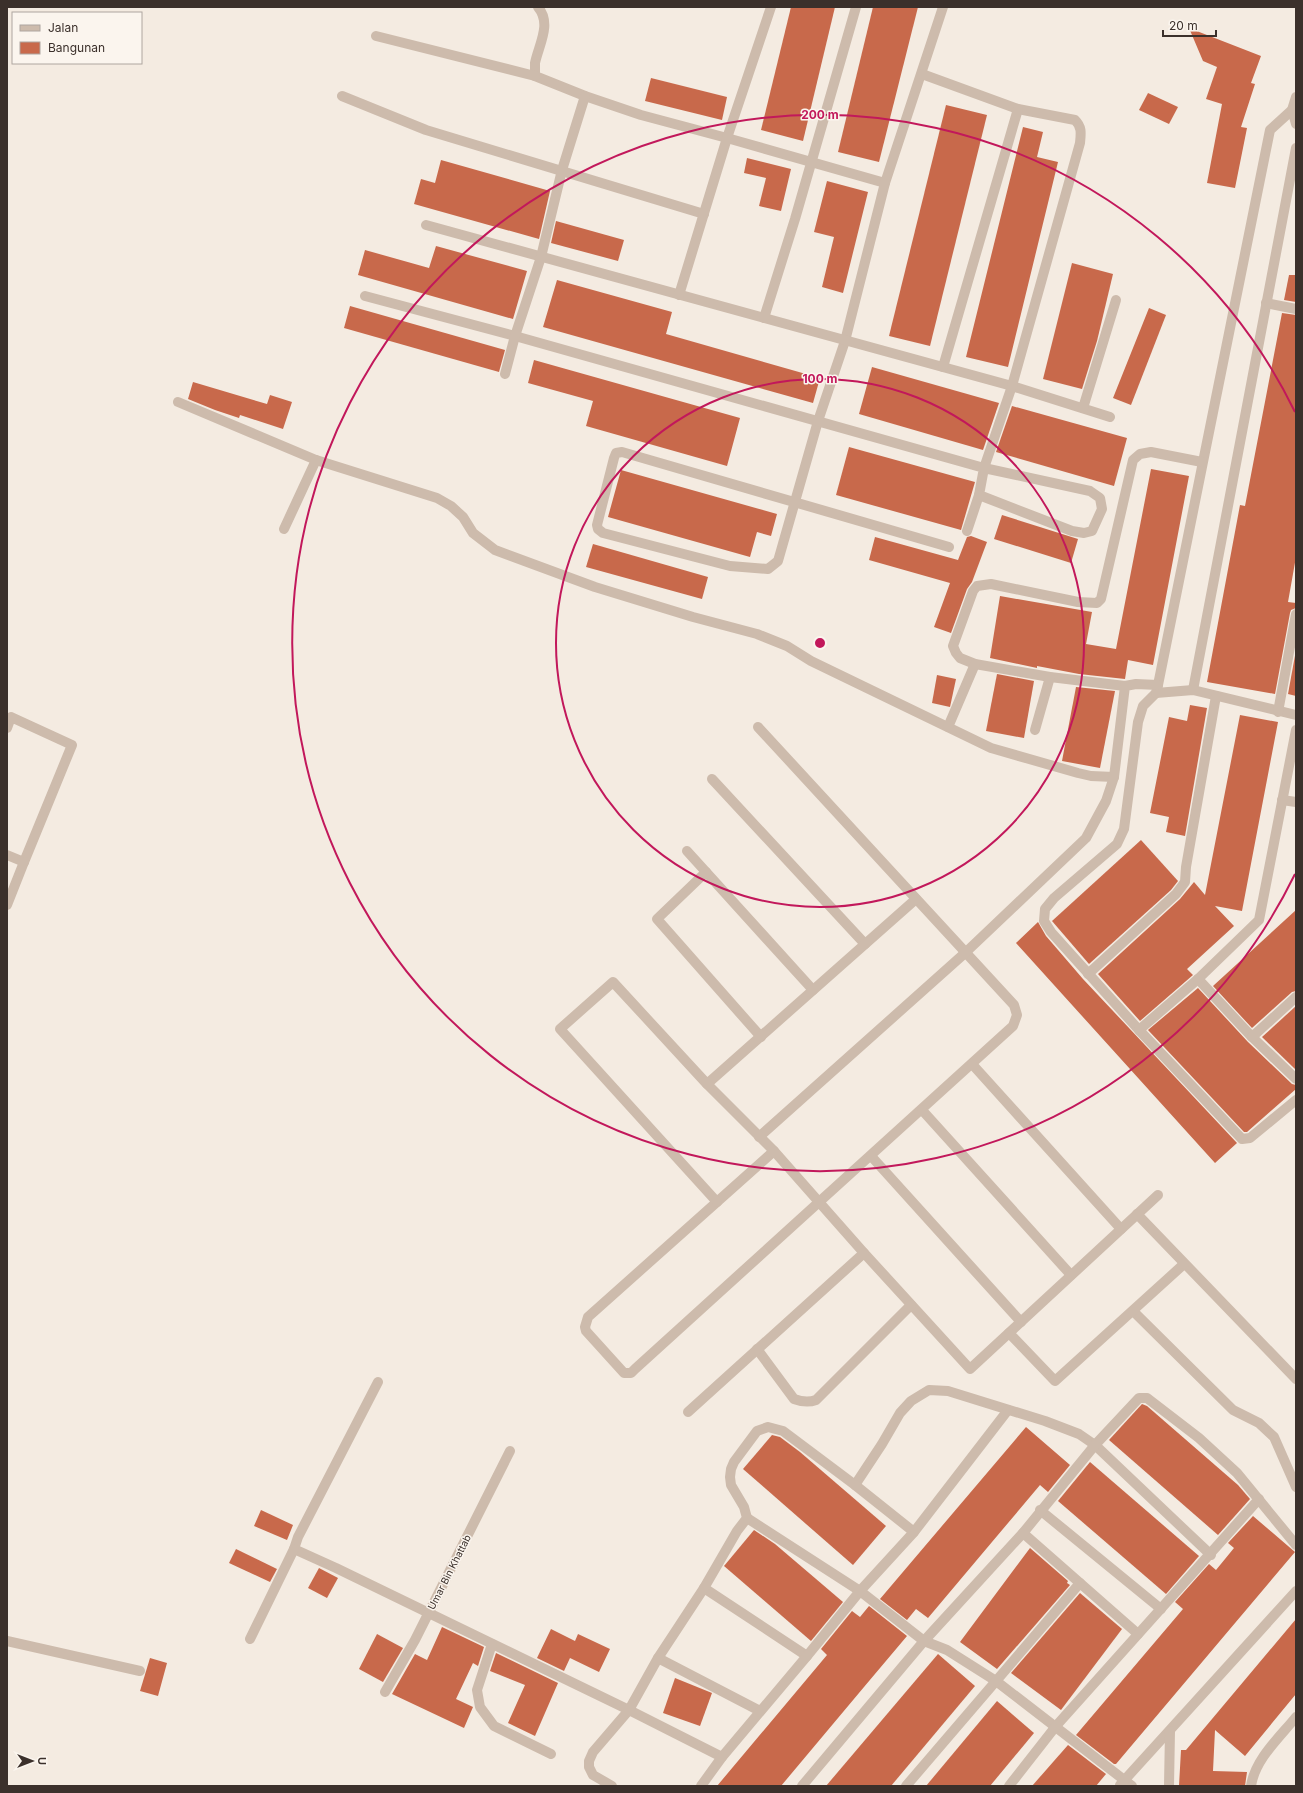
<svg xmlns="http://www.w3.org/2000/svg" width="1303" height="1793" font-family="Inter,sans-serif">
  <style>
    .building { fill: #c8694b }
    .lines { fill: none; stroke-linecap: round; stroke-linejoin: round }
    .minor { stroke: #cdbbac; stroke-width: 10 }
    .ring { fill: none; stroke: #c2185b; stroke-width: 2 }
    .labels { text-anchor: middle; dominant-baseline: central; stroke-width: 3; stroke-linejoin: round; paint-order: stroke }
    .street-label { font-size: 10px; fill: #3b302b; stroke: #fbf5ee }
    .centre { fill: #c2185b; stroke: #fbf5ee; stroke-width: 2 }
    .ring-label { font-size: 12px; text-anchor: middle; font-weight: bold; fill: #c2185b; stroke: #fbf5ee; stroke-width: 3; stroke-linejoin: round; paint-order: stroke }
  </style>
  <rect width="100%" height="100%" fill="#f4ebe1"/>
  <g class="building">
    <polygon points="791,7 835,7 803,141 761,130"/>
    <polygon points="873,7 918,7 879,162 838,152"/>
    <polygon points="1189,28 1261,56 1251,83 1255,84 1241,127 1247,128 1235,188 1207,183 1222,104 1206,99 1217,67 1203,61"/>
    <polygon points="651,78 727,97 722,120 645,101"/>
    <polygon points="1148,93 1178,107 1169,124 1139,110"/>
    <polygon points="946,105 987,115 930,346 889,336"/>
    <polygon points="1023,127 1043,132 1037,157 1058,162 1008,367 966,357"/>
    <polygon points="747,158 791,169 781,211 759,206 766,178 744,173"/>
    <polygon points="441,160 550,191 539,239 414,204 421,179 435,183"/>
    <polygon points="827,181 868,192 843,293 822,287 834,237 814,232"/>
    <polygon points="556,221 624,240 618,261 551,243"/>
    <polygon points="436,246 527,271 513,319 358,275 365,250 429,268"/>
    <polygon points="1072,263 1113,274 1097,341 1082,389 1043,379"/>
    <polygon points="1289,275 1296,275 1296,302 1284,300"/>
    <polygon points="557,280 672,312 666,334 820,378 813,403 543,327"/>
    <polygon points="350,306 505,350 499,372 344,328"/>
    <polygon points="1149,308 1166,315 1131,405 1113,398"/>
    <polygon points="1282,313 1296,315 1296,557 1288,602 1296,603 1296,608 1291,610 1290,613 1275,694 1207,682 1240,505 1245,506"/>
    <polygon points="534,360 740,418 727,466 586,426 593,401 528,383"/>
    <polygon points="872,367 999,403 983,450 859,414"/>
    <polygon points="193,382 267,404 270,395 292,402 283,429 240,415 239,418 215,410 188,399"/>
    <polygon points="1012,406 1127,438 1114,486 996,452"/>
    <polygon points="849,447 975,482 961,530 836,495"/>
    <polygon points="1151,469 1189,476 1153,665 1128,660 1125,679 1079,674 1037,666 1037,668 990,658 1000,596 1092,612 1086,644 1116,649"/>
    <polygon points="621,470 777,514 771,536 757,532 750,557 608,517"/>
    <polygon points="1002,515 1078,539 1071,563 994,539"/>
    <polygon points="971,536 987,542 972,582 967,589 951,633 934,627 950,583 869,560 875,537 958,560 967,537"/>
    <polygon points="593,544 708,577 702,599 586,567"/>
    <polygon points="1296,650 1296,696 1288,694"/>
    <polygon points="997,674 1034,681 1024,738 986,731"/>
    <polygon points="937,675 956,679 950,707 932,703"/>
    <polygon points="1076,687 1115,691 1100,768 1062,761"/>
    <polygon points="1190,705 1207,708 1185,836 1166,832 1169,817 1150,813 1169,717 1187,721"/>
    <polygon points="1240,715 1278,722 1242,911 1215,906 1234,926 1187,969 1193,975 1140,1021 1098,974 1180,899 1194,882 1205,895"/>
    <polygon points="1141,840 1178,881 1171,890 1089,964 1052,921"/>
    <polygon points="1296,910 1296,991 1292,992 1252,1028 1213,986"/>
    <polygon points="1038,922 1046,936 1083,979 1237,1143 1215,1163 1016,943"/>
    <polygon points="1198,988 1248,1042 1292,1084 1296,1085 1296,1089 1247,1132 1244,1132 1148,1030"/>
    <polygon points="1296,1006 1296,1070 1262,1037"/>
    <polygon points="1142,1404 1147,1406 1238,1485 1250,1499 1218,1535 1109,1440"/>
    <polygon points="1026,1427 1070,1465 1048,1492 1040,1485 928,1618 916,1609 907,1620 880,1599"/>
    <polygon points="772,1435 780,1437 800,1452 886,1526 853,1565 743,1469"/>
    <polygon points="1090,1462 1199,1556 1166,1594 1058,1501"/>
    <polygon points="261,1510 293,1525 287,1540 254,1526"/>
    <polygon points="1253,1516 1295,1552 1116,1764 1114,1764 1076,1735 1183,1609 1175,1602 1209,1564 1216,1570 1234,1548 1228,1543"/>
    <polygon points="754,1530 775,1544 843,1602 811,1641 724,1566"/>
    <polygon points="1030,1548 1068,1581 1067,1583 1070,1585 997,1669 960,1642"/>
    <polygon points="236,1549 277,1569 270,1582 229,1563"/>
    <polygon points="319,1568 338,1578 327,1598 308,1588"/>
    <polygon points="1080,1593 1122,1629 1061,1710 1011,1673"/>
    <polygon points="869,1606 907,1636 864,1687 781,1786 717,1786 827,1655 821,1649 852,1611 860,1617"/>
    <polygon points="1296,1619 1296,1694 1245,1756 1215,1730 1213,1771 1247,1772 1245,1786 1179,1786 1181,1750 1186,1750"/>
    <polygon points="442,1627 484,1647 478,1666 473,1663 456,1699 473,1707 464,1728 392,1694 415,1654 427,1660"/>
    <polygon points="551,1629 575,1641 578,1634 610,1649 599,1672 570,1658 564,1671 537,1658"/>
    <polygon points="377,1634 403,1648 383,1682 359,1669"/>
    <polygon points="496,1653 558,1683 535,1736 508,1723 525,1685 490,1671"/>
    <polygon points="938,1654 975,1686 891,1786 826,1786"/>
    <polygon points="150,1658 167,1663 158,1696 140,1691"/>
    <polygon points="675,1678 712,1693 700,1726 663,1713"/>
    <polygon points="997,1701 1034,1733 990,1786 926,1786"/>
    <polygon points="1068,1745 1106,1774 1096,1786 1032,1786"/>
  </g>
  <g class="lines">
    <g class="minor">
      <path d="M538,7C552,24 539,44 535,63C535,67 535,72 535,76L585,96L641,115L727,138L885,183"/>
      <polyline points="943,7 885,183 845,341 818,421 778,561 768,569 730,566 603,533 598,529 597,525 614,458 616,453 622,452 949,547"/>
      <polyline points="376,36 535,76"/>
      <polyline points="342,96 426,130 704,214"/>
      <polyline points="1296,97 1292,110 1270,130 1158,685 1156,693 1143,706 1138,722 1124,829 1117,844 1054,898 1045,909 1044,921 1051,932 1139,1030 1242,1139 1250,1138 1296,1100"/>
      <polyline points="1292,110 1296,124"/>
      <polyline points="426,225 1012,386 1110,417"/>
      <polyline points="679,295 727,138 771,7"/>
      <path d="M365,296L515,336L984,468L1090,491L1100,498L1102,509L1092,531L1084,533L1072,531L979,495L984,468L1012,386L1080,143C1081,133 1082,127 1075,120L1018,109L922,74"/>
      <polyline points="1266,303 1296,309"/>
      <polyline points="764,318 795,219 856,7"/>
      <polyline points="943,367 1018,109"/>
      <polyline points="505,374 515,336 541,257 562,170 585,96"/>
      <polyline points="178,402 316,460 437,498 451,506 463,517 473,533 495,550 595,587 693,617 757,634 787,646 811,661 991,748 1078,773 1091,776 1114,777"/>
      <polyline points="1083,408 1116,300"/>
      <polyline points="284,529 316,460"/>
      <polyline points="967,531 979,495"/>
      <polyline points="1125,686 1050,677 975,664 960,658 956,653 953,646 973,591 977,586 991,584 1078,602 1097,603 1101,599 1133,460 1140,454 1151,452 1202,462"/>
      <polyline points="1193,690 1296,148"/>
      <polyline points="1156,693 1193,690 1296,715"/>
      <polyline points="1278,712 1296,614"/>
      <polyline points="758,727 1014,1005 1017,1015 1013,1026 635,1369 631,1373 624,1373 586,1331 585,1327 588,1317 774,1151"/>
      <polyline points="948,727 975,664"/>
      <polyline points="7,728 11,717 72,745 24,862 7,855"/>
      <polyline points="1035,730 1050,677"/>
      <polyline points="712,779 865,944"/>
      <polyline points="1282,800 1296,802"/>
      <polyline points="687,851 813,990"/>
      <polyline points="706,872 657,919 761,1037"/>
      <polyline points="7,905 24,862"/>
      <polyline points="1088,974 1176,894 1185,882 1186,867 1216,696"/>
      <polyline points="1198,979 1252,1037 1296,1079"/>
      <polyline points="1139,1030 1198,979 1259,920 1296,730"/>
      <polyline points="1252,1037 1296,997"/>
      <polyline points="972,1064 1121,1229"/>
      <polyline points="707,1084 916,899"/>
      <polyline points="922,1110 1071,1275"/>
      <polyline points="759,1137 965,953 1086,838 1106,801 1114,777 1125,686 1136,684 1158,685"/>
      <polyline points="871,1156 1021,1322"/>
      <polyline points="717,1202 560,1029 613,982 707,1084 774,1151 864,1253 970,1369 1158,1195"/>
      <polyline points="1137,1214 1296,1379"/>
      <polyline points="1133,1311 1233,1410 1259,1423 1274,1437 1296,1487"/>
      <polyline points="1009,1333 1055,1381 1184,1264"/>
      <path d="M757,1349L794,1399C802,1402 808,1403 816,1400L911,1305"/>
      <polyline points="378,1382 298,1537 294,1549 336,1568 629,1710 722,1757"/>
      <polyline points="688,1412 864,1253"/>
      <polyline points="855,1485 882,1444 900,1413 911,1401 929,1390 948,1391 1045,1421 1079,1434 1095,1445 1211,1555"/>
      <polyline points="1040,1510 1161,1609"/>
      <polyline points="747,1518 860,1591 924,1641 947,1650 996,1681 1132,1786"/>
      <polyline points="1023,1533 1138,1634"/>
      <polyline points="704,1588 807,1656"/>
      <polyline points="250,1639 294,1549"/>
      <polyline points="7,1641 140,1671"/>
      <polyline points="492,1644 477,1690 480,1707 494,1726 551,1754"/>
      <polyline points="658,1658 760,1711"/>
      <polyline points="385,1692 415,1640 510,1451"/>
      <polyline points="1120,1785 1296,1591"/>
      <polyline points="612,1786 593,1775 589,1767 589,1761 593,1752 629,1710 658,1658 704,1588 737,1531 747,1518 744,1507 731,1485 730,1477 731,1469 734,1462 757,1431 768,1427 783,1431 855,1485 914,1532"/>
      <polyline points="701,1786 722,1757 807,1656 860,1591 914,1532 1008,1410"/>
      <polyline points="802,1786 924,1641 1023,1533 1095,1445 1139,1398 1147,1398 1199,1438 1237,1473 1296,1545"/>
      <polyline points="906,1786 1080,1583"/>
      <polyline points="1009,1786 1056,1726 1259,1499"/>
      <polyline points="1169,1786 1170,1731"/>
      <path d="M1251,1786C1255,1759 1280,1737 1296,1717"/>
    </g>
  </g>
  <g class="ring">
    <circle cx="820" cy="643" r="264"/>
    <path d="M1295 874A528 528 0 1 1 1295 412"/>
  </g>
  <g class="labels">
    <g class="street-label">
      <text transform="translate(449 1572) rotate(-63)">Umar Bin Khattab</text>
    </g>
  </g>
  <circle cx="820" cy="643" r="6" class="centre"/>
  <g class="ring-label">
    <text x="820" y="119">200 m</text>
    <text x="820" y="383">100 m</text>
  </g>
  <rect width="1303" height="1793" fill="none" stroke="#3b302b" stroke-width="16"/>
  <rect x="12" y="12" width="130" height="52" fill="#fbf5ee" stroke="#aea6a0"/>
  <rect x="20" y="25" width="20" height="6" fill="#cdbbac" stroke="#aea6a0"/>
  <text x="48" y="32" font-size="12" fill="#3b302b">Jalan</text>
  <rect x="20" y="42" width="20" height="12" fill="#c8694b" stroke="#aea6a0"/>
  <text x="48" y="52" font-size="12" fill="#3b302b">Bangunan</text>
  <g transform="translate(32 1761) rotate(90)" stroke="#fbf5ee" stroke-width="3" paint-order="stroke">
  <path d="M0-3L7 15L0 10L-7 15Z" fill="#3b302b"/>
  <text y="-6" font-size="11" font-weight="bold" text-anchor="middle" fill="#3b302b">U</text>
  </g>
  <path d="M1163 30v6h53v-6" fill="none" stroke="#3b302b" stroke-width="2"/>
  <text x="1169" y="30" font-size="12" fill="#3b302b" stroke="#fbf5ee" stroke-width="3" paint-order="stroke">20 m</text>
</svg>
